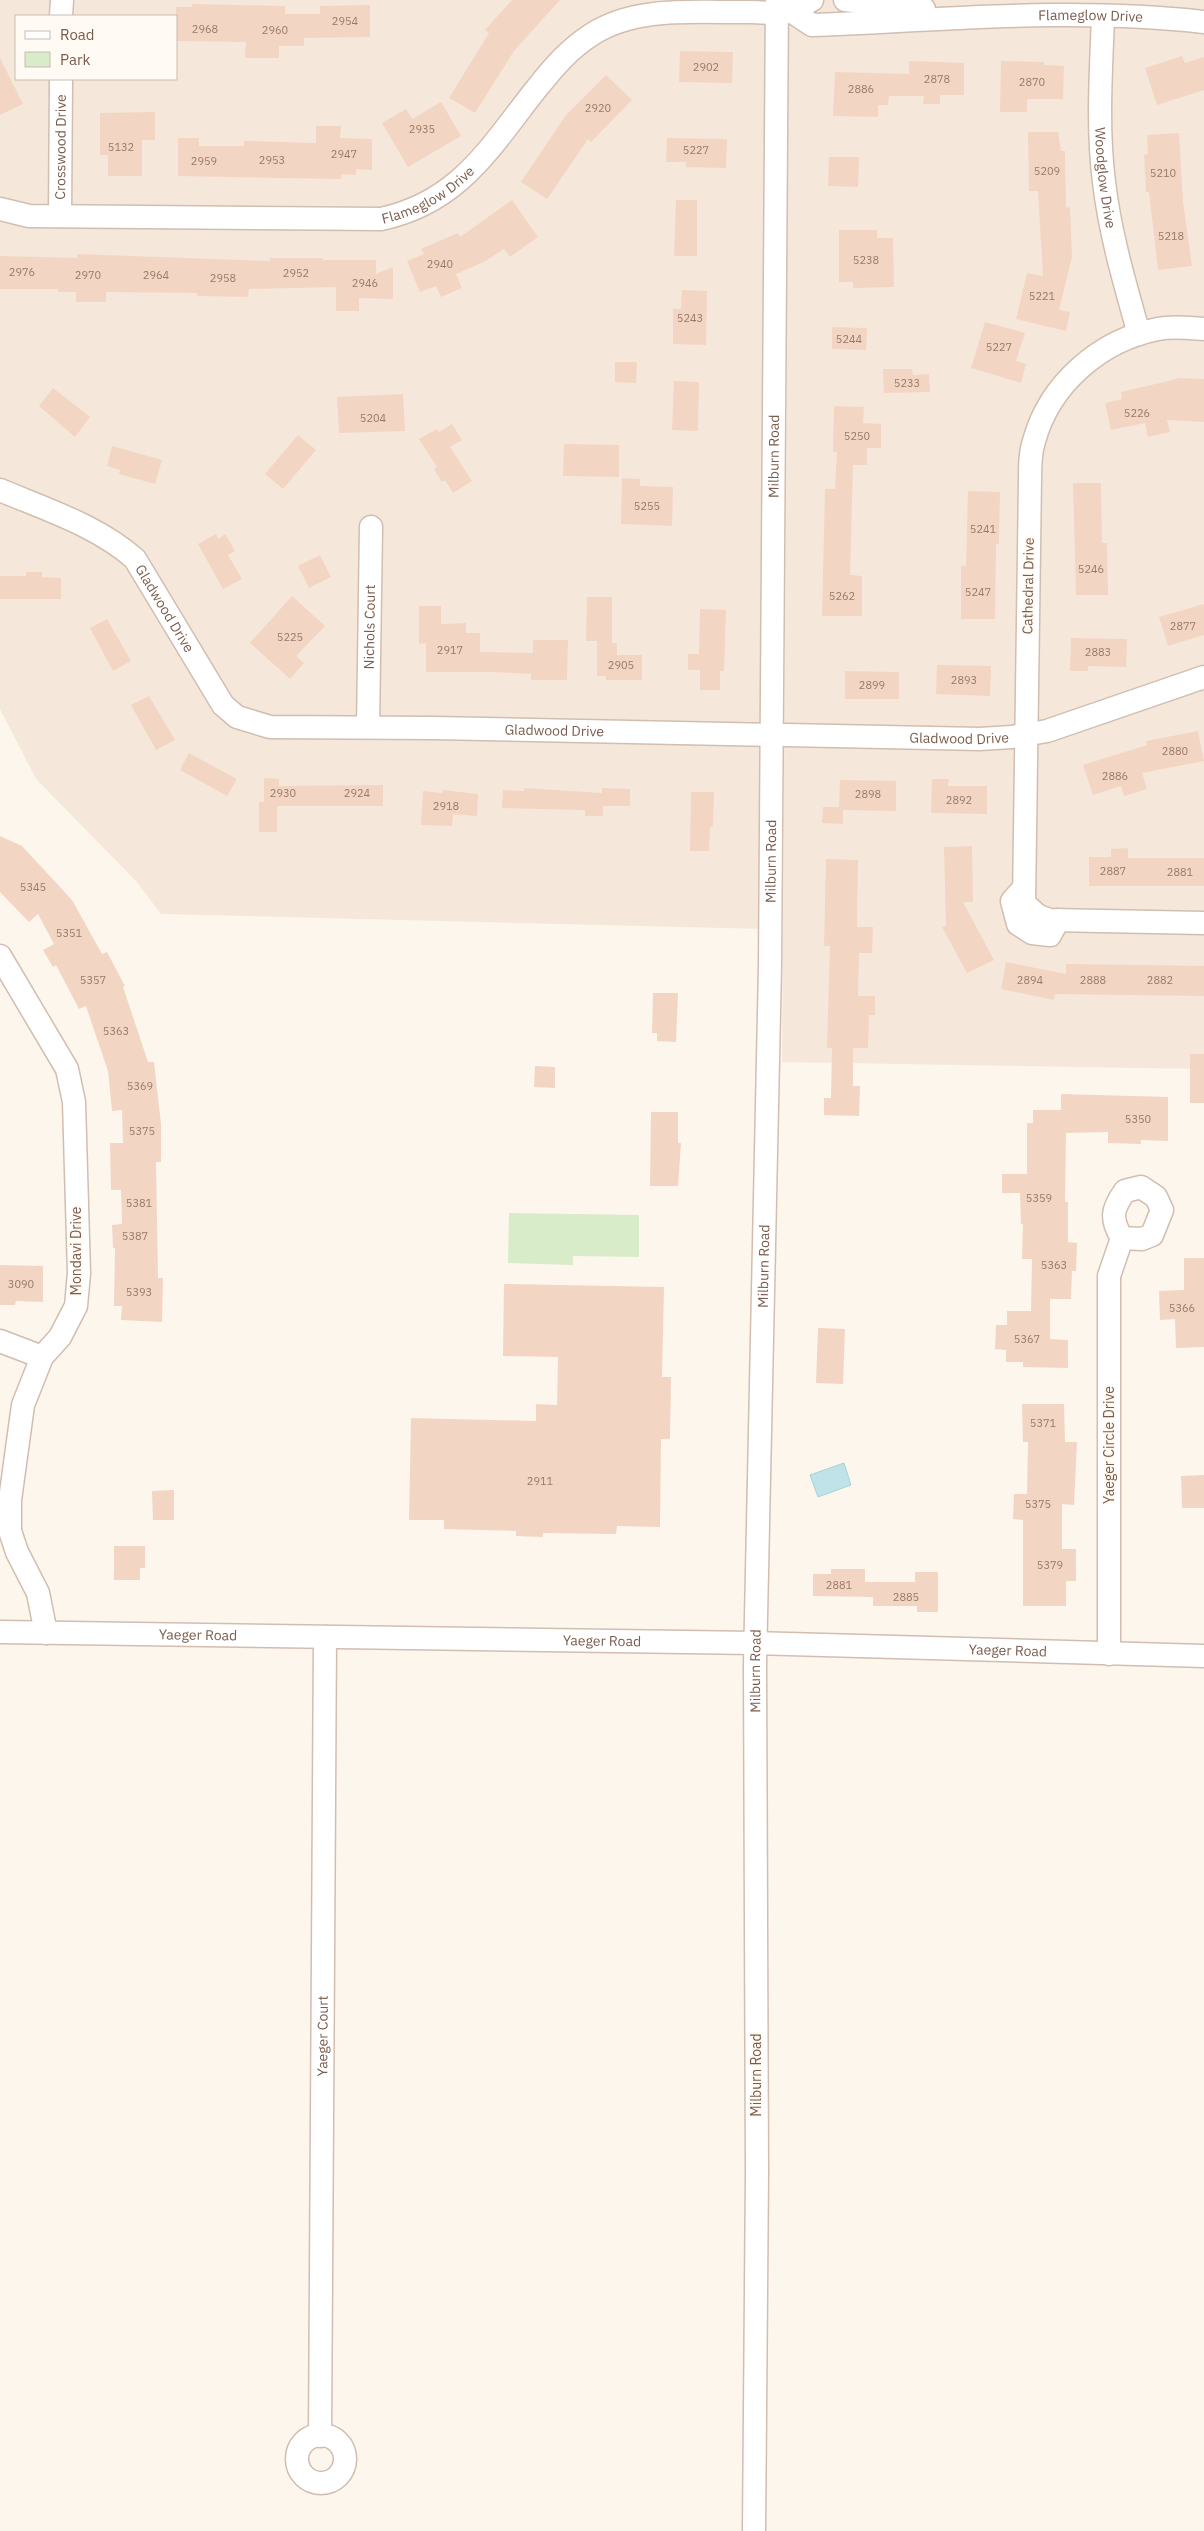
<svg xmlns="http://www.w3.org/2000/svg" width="1204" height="2531" font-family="'IBM Plex Sans',sans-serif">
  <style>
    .residential { fill: #f5e8da; fill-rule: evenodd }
    .green { fill: #d8ecc9 }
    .water { fill: #bfe3e8; stroke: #a5d3da }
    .building { fill: #f3d5c3 }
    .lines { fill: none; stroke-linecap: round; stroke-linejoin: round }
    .minor-casing { stroke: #d1beb0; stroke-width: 25 }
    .minor { stroke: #fff; stroke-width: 22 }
    .labels { text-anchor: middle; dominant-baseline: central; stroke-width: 4; stroke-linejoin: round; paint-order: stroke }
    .number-label { font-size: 11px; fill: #987a6a }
    .street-label { font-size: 14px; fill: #7a5c4d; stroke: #fffaf3 }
  </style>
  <rect width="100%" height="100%" fill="#fdf6ec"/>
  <path class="residential" d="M0,0H1204V1069L782,1062L787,356L767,354L764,929L161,914L136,881L36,779L0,709ZM16,16H176V79H16Z"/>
  <polygon class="green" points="509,1213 639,1215 639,1257 573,1256 573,1265 508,1263"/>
  <polygon class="water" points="844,1463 851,1485 818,1497 810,1475"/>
  <g class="building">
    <polygon points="512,0 560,0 514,51 475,113 449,98 489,33 485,30"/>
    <polygon points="192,4 285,6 285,14 320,14 320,6 370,5 370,37 304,38 304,46 279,46 279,58 245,58 246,42 176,41 176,7 192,7"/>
    <polygon points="680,51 733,52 732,83 679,82"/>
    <polygon points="1182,56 1185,63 1204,57 1204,90 1157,105 1145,68"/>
    <polygon points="0,58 23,104 0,115"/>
    <polygon points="909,61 964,63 964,95 940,95 940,104 923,104 924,96 889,96 888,105 878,105 878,117 833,116 835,72 909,74"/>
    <polygon points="1001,61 1044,62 1044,65 1064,66 1063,99 1027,99 1027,112 1000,112"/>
    <polygon points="606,75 632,100 591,142 588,139 547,199 521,182 566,115"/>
    <polygon points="441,102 461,136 408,167 382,123 406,109 412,119"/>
    <polygon points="155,112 155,140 142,140 142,176 108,176 108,155 100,155 100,113"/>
    <polygon points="316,126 341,126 340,138 372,139 372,170 356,169 356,175 341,174 341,179 178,176 178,138 199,138 199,146 244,146 244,141 316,143"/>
    <polygon points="1028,132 1058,132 1061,151 1065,151 1066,208 1070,207 1072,257 1059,310 1070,312 1066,331 1016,319 1027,273 1043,276 1038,191 1029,191"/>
    <polygon points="1179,133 1183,202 1192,266 1158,270 1149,192 1146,192 1144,155 1148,154 1147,135"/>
    <polygon points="667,138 727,139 726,168 686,167 686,162 666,162"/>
    <polygon points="829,157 859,157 858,187 828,186"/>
    <polygon points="512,200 538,237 510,257 504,249 484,262 456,274 462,288 441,297 436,286 420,292 407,261 424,254 421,249 458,233 460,237"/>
    <polygon points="676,200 697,200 697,256 674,256"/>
    <polygon points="839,230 877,230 877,238 893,238 894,287 853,288 853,282 839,282"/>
    <polygon points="77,254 270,261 270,258 323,258 323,260 376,260 376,274 393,267 393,299 359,298 359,311 336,311 336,287 249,289 248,297 197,296 197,293 106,292 106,302 76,302 76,292 58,292 58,289 0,289 0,256 77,258"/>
    <polygon points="682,290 707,291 706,345 673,344 673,309 681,309"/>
    <polygon points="985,322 1025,333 1016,361 1026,364 1021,383 971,368"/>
    <polygon points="832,327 867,328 866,350 832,349"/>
    <polygon points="615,362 637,362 636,383 615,382"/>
    <polygon points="883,369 912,369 913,375 929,374 930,392 884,393"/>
    <polygon points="1177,378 1204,379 1204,422 1167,420 1170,432 1148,437 1145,423 1111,430 1105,403 1122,399 1121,392 1177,379"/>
    <polygon points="674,381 699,382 698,431 672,430"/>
    <polygon points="53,388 90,417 75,437 39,406"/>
    <polygon points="403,394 405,431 339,433 337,397"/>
    <polygon points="834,406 864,407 863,423 881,424 881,448 867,448 867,465 853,465 850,575 862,576 862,616 822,616 825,489 835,489 837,452 833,452"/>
    <polygon points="452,424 462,440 450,447 472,481 453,493 445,480 442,482 434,469 437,467 419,439 437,429 439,432"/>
    <polygon points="298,435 316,450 283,489 265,474"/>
    <polygon points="564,444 619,445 619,477 563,476"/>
    <polygon points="112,446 162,460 155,484 119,474 120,470 107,466"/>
    <polygon points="622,478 640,479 640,486 673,487 672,526 621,524"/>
    <polygon points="1073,483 1101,483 1102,543 1107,543 1108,595 1076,595"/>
    <polygon points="968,491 1000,492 999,544 996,544 995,619 961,619 961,566 966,566"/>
    <polygon points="216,534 218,539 225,534 235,551 228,555 242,579 223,589 198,544"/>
    <polygon points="320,555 331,577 309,588 298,566"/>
    <polygon points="26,572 42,572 42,577 61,578 61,599 0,599 0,576 26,576"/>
    <polygon points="292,596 325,626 296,656 304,663 290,679 250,643"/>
    <polygon points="587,597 612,597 612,643 617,643 617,655 642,655 642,680 606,680 606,676 597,676 597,641 586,641"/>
    <polygon points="1204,604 1204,635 1168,646 1159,617"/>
    <polygon points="419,606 441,606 441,624 466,623 466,633 480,633 480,652 533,653 533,640 568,640 567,680 531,680 531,674 493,672 426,672 426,643 419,644"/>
    <polygon points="700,609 726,610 724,671 720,671 720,690 700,690 700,670 688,670 688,654 699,654"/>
    <polygon points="107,619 131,661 113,671 90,628"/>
    <polygon points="1071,638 1127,639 1126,667 1088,666 1088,671 1070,671"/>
    <polygon points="937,665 991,666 990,696 936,694"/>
    <polygon points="845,671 899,672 899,699 845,699"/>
    <polygon points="149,696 175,740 156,750 131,705"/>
    <polygon points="1198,731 1204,761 1142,773 1147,789 1124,796 1121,786 1093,795 1083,765 1147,745 1146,741"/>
    <polygon points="189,753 237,779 227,796 180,770"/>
    <polygon points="264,778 279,779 279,786 383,785 383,806 277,806 277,832 259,832 259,802 264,802"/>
    <polygon points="932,779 949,779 948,786 987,786 987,814 931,813"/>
    <polygon points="840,780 896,781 896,811 843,810 843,824 822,823 823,807 839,807"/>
    <polygon points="524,788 602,793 602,788 630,789 630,806 603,806 603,816 585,816 585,810 502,808 503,790 524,791"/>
    <polygon points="443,790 478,794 477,816 453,814 452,826 421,825 423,791 442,793"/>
    <polygon points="691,792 714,792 713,827 710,827 709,851 690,851"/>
    <polygon points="0,836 22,846 72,900 102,954 107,952 125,986 123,987 148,1062 154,1062 161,1124 161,1162 156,1162 158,1278 163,1278 162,1322 121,1320 122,1306 114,1306 115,1248 113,1248 112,1225 122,1224 121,1190 111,1190 110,1143 123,1143 122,1110 112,1111 108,1071 86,1006 79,1009 56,965 53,967 43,950 54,944 38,914 29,922 0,892"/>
    <polygon points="972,846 973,902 963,902 994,960 967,973 942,927 946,926 944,847"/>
    <polygon points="1128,848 1128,858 1204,858 1204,886 1089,886 1089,857 1111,857 1111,849"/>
    <polygon points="826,859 858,860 857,927 873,927 872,953 859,953 858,996 875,996 875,1015 869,1015 868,1048 853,1048 853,1086 860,1086 859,1116 824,1115 824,1098 831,1098 832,1048 827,1048 830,946 824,946"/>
    <polygon points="1006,962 1066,974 1066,964 1204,966 1204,996 1055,994 1054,1000 1001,989"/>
    <polygon points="653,993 678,993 676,1042 657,1041 657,1033 652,1033"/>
    <rect x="1190" y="1054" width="14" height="49"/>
    <polygon points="535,1066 555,1067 555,1088 534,1087"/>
    <polygon points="1061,1094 1168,1097 1168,1141 1141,1140 1141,1144 1108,1143 1108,1132 1066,1133 1065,1202 1068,1202 1068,1242 1077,1243 1076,1271 1072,1271 1071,1299 1050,1299 1050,1339 1068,1340 1068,1368 1023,1367 1023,1362 1006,1362 1006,1350 995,1349 996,1325 1007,1325 1007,1311 1031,1311 1032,1259 1022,1259 1023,1224 1021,1224 1020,1193 1002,1193 1002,1174 1027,1174 1027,1123 1033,1123 1033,1110 1061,1110"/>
    <polygon points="651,1112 678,1112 678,1143 681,1143 678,1186 650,1186"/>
    <polygon points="1184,1258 1204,1258 1204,1347 1176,1348 1175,1319 1160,1320 1159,1291 1184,1290"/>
    <polygon points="0,1265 43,1266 43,1302 16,1301 15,1305 0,1305"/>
    <polygon points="504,1284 664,1287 662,1377 671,1377 670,1439 661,1439 660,1527 617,1526 616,1534 543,1533 543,1537 516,1536 516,1531 444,1529 444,1520 409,1520 411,1418 536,1421 536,1404 557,1405 558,1357 503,1356"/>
    <polygon points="818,1328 845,1329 843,1384 816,1383"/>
    <polygon points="1022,1404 1064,1404 1065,1442 1077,1442 1074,1505 1062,1504 1062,1549 1076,1549 1076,1581 1066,1581 1066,1606 1023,1606 1023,1520 1013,1519 1014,1494 1027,1494 1028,1442 1023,1442"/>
    <polygon points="1204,1475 1204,1508 1182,1508 1181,1476"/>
    <polygon points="174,1490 174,1520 153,1520 152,1491"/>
    <polygon points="114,1546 145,1546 145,1568 140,1568 140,1580 114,1580"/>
    <polygon points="831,1569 865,1569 865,1582 915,1582 915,1572 938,1572 938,1612 917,1612 917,1606 873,1606 873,1597 813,1596 813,1574 831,1574"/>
  </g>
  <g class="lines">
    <g class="minor-casing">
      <g id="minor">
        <polyline points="845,0 924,9"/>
        <path id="s1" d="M791,11L812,25C942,20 1074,7 1204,22"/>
        <polyline points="61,16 62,0"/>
        <path id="s2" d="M1103,17C1101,72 1097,127 1104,182C1110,234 1125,284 1139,334"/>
        <path id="s3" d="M0,209L29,216L381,219C460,202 490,147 537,88C553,68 569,49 591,35C636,5 699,13 750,12C763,12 780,15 792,10C799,8 806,3 812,0"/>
        <path id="s4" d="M60,216L61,79"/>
        <path d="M1204,329C1189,328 1173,326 1158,329C1101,340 1050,383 1034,441C1030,453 1030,466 1030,479L1024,903L1038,916L1050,920L1204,923"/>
        <path id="s5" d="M0,490C45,509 98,526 135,559L223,705L237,717L270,727L433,728L980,739L1012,737L1047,731L1204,677"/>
        <path id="s6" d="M368,727L371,527"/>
        <polyline points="1021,891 1012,901 1018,924 1032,933 1050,935 1058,920"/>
        <polyline points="0,956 67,1069 74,1102 79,1273 76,1306 60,1337 42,1357 23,1405 10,1500 10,1531 17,1552 38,1593 46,1633"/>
        <polyline points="0,1341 42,1357"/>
        <path id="s7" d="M0,1632L755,1643L1204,1656"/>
        <path d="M1109,1654V1276L1122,1238C1110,1219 1112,1209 1125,1191L1141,1187L1156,1197L1162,1210L1152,1235L1142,1239L1122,1238"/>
        <circle cx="321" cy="2459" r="24"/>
        <path id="s8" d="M320,2436L325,1637"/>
        <path id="s9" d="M754,2531L757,2172L755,1664L770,966L777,0"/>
      </g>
    </g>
    <use href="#minor" class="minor"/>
  </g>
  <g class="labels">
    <g class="number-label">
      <text x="345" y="21">2954</text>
      <text x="205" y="29">2968</text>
      <text x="275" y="30">2960</text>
      <text x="706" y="67">2902</text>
      <text x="937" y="79">2878</text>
      <text x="1032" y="82">2870</text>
      <text x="861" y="89">2886</text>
      <text x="598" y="108">2920</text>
      <text x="422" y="129">2935</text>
      <text x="121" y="147">5132</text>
      <text x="696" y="150">5227</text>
      <text x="344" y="154">2947</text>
      <text x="272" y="160">2953</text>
      <text x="204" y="161">2959</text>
      <text x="1047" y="171">5209</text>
      <text x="1163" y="173">5210</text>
      <text x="1171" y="236">5218</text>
      <text x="866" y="260">5238</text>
      <text x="440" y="264">2940</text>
      <text x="22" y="272">2976</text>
      <text x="296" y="273">2952</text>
      <text x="88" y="275">2970</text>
      <text x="156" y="275">2964</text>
      <text x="223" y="278">2958</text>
      <text x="365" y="283">2946</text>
      <text x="1042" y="296">5221</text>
      <text x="690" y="318">5243</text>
      <text x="849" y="339">5244</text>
      <text x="999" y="347">5227</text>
      <text x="907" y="383">5233</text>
      <text x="1137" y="413">5226</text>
      <text x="373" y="418">5204</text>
      <text x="857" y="436">5250</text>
      <text x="647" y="506">5255</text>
      <text x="983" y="529">5241</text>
      <text x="1091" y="569">5246</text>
      <text x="978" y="592">5247</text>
      <text x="842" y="596">5262</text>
      <text x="1183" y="626">2877</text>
      <text x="290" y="637">5225</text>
      <text x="450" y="650">2917</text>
      <text x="1098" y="652">2883</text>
      <text x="621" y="665">2905</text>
      <text x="964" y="680">2893</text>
      <text x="872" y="685">2899</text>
      <text x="1175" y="751">2880</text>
      <text x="1115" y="776">2886</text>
      <text x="283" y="793">2930</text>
      <text x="357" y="793">2924</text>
      <text x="868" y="794">2898</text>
      <text x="959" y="800">2892</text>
      <text x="446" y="806">2918</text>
      <text x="1113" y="871">2887</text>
      <text x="1180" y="872">2881</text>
      <text x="33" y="887">5345</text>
      <text x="69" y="933">5351</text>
      <text x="93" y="980">5357</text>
      <text x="1030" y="980">2894</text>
      <text x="1093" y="980">2888</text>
      <text x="1160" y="980">2882</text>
      <text x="116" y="1031">5363</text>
      <text x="140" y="1086">5369</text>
      <text x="1138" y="1119">5350</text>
      <text x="142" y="1131">5375</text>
      <text x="1039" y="1198">5359</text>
      <text x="139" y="1203">5381</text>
      <text x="135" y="1236">5387</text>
      <text x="1054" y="1265">5363</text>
      <text x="21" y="1284">3090</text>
      <text x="139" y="1292">5393</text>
      <text x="1182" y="1308">5366</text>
      <text x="1027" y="1339">5367</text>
      <text x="1043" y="1423">5371</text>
      <text x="540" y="1481">2911</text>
      <text x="1038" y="1504">5375</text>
      <text x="1050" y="1565">5379</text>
      <text x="839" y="1585">2881</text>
      <text x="906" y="1597">2885</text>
    </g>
    <g class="street-label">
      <text stroke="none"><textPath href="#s1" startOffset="304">Flameglow Drive</textPath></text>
      <text stroke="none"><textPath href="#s4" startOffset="69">Crosswood Drive</textPath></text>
      <text stroke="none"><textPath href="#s2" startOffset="161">Woodglow Drive</textPath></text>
      <text stroke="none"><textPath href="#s3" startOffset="435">Flameglow Drive</textPath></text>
      <text stroke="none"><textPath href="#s9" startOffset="2075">Milburn Road</textPath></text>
      <text transform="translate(1028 586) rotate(-89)">Cathedral Drive</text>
      <text stroke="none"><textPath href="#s5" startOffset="210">Gladwood Drive</textPath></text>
      <text stroke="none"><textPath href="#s6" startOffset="100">Nichols Court</textPath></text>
      <text stroke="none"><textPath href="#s5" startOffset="660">Gladwood Drive</textPath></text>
      <text stroke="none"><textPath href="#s5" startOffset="1065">Gladwood Drive</textPath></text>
      <text stroke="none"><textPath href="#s9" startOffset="1670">Milburn Road</textPath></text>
      <text transform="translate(76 1251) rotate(-90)">Mondavi Drive</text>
      <text stroke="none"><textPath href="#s9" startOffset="1265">Milburn Road</textPath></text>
      <text transform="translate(1109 1445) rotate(-90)">Yaeger Circle Drive</text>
      <text stroke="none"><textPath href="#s7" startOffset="198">Yaeger Road</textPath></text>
      <text stroke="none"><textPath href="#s7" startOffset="602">Yaeger Road</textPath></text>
      <text stroke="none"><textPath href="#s7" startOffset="1008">Yaeger Road</textPath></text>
      <text stroke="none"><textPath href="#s9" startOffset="860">Milburn Road</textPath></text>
      <text stroke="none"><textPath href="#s8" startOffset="400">Yaeger Court</textPath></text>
      <text transform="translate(756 2075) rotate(-90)">Milburn Road</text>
    </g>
  </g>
  <rect x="15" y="15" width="162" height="65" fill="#fffaf3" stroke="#cabbb1"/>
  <rect x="25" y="31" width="25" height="8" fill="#ffffff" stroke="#cabbb1"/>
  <text x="60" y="40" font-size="15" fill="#7a5c4d">Road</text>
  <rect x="25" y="52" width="25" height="15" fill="#d8ecc9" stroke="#cabbb1"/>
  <text x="60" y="65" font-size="15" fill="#7a5c4d">Park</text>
</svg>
